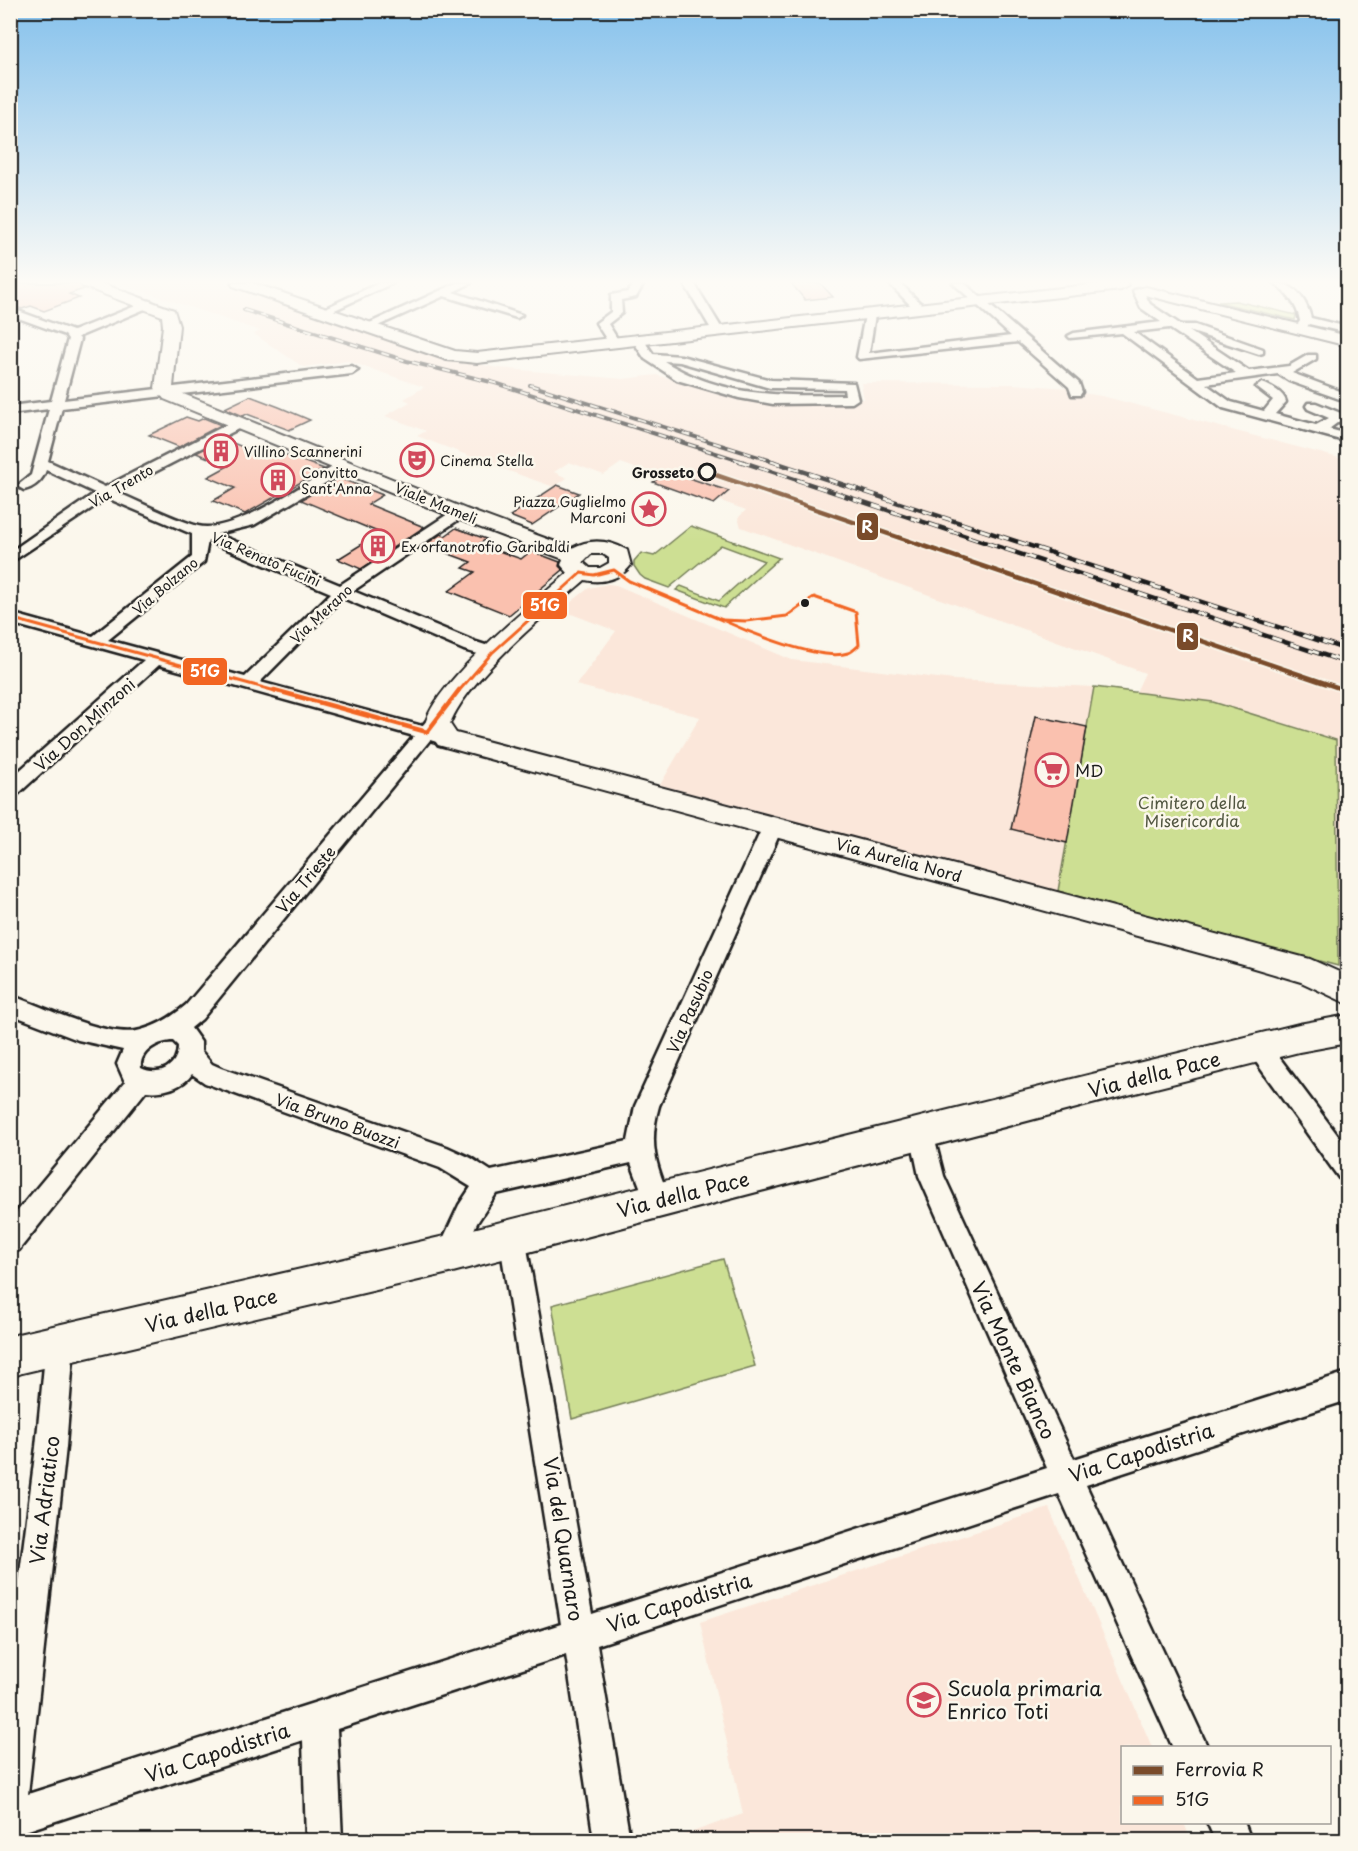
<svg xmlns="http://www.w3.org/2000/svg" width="1358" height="1851" font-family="'Playpen Sans',sans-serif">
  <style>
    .built { fill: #fbe7da }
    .green { fill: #cddf93; stroke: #747e58; stroke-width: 1.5 }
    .building { fill: #fac1af; stroke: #1c1c1c; stroke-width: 1.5 }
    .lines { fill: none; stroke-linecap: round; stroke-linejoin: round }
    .street-casing { stroke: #1c1c1c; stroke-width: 5 }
    .secondary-casing { stroke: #1c1c1c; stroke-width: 4 }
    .street { fill: #fbf7ec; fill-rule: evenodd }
    .secondary { fill: #fbf7ec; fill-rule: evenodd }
    .rail-far1-casing { stroke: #1c1c1c; stroke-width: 4 }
    .rail-casing { stroke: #1c1c1c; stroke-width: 4.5 }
    .rail-far1 { stroke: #fbf7ec; stroke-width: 2; stroke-dasharray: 8; stroke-linecap: butt }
    .rail { stroke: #fbf7ec; stroke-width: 3; stroke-dasharray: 10; stroke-linecap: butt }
    .bus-1-far1-casing { stroke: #fbf7ec; stroke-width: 6 }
    .bus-1-casing { stroke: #fbf7ec; stroke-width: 9 }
    .bus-1-far1 { stroke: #f26522; stroke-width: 3 }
    .bus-1 { stroke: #f26522; stroke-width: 4.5 }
    .rail-1-far1-casing { stroke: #fbf7ec; stroke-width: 8 }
    .rail-1-casing { stroke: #fbf7ec; stroke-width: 10 }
    .rail-1-far1 { stroke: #7a4b2a; stroke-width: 4.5 }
    .rail-1 { stroke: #7a4b2a; stroke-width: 5 }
    .stop-dot { fill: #fbf7ec; stroke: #1c1c1c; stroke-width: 3 }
    .bus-dot { fill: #1c1c1c; stroke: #fbf7ec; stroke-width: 2 }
    .labels { text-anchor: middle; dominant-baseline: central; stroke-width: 5; stroke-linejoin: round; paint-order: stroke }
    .far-poi-label { font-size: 14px; fill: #1c1c1c; stroke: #fbf7ec; text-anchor: start }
    .far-stop-label { font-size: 14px; font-weight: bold; fill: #1c1c1c; stroke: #fbf7ec; text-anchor: end }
    .far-street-label { font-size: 14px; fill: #1c1c1c; stroke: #fbf7ec }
    .street-label { font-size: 16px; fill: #1c1c1c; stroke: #fbf7ec }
    .poi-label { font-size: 16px; fill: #1c1c1c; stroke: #fbf7ec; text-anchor: start }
    .park-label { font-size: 16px; fill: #515640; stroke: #fbf7ec }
    .near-street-label { font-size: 20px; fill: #1c1c1c; stroke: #fbf7ec }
    .near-poi-label { font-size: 20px; fill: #1c1c1c; stroke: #fbf7ec; text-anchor: start }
    .line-badge { stroke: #fbf7ec; stroke-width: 2 }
    .badge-label { font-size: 16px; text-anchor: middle; font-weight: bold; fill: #fff }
  </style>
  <rect width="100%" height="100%" fill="#fbf7ec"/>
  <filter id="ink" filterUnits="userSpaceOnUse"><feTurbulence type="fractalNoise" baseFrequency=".0167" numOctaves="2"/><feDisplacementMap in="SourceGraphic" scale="12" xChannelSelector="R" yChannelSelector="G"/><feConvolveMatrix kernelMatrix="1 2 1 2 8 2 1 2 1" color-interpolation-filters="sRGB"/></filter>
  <g filter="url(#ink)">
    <g class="built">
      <polygon points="119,283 224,283 461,361 499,368 623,379 656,375 733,395 788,401 864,399 861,383 1012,384 1069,388 1070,391 1102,396 1347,460 1347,968 1338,966 1336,740 1213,702 1136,692 1145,673 741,527 738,518 746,510 718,500 714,504 653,482 657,478 633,470 635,468 621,463 604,475 569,462 554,472 567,478 554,487 506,470 417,436 426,431 385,416 410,402 404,399 424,387 348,361 303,367 254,334 260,331"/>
      <polygon points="608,584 616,585 792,660 954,680 1094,687 1058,891 660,785 700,717 576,685 616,631 561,610 589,588"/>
      <polygon points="1049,1508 1152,1747 1122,1748 1122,1822 1184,1823 1191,1840 670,1840 743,1814 700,1622"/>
    </g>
    <g class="green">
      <polygon points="1236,301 1296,315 1295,320 1218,302"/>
      <polygon points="691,526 779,558 724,608 676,590 681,586 719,601 764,561 721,545 669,588 645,579 640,575 634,566 634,561 641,553 654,556"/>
      <polygon points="1094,687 1213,702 1336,740 1338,966 1058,891"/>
      <polygon points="723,1259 755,1366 572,1419 552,1305"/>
    </g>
    <g class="building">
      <polygon points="10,283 78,283 84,289 69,294 79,298 44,311 31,306 22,309 10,305"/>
      <polygon points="791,283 820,283 833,297 805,300"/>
      <polygon points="250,396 279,407 310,420 289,430 247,414 243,416 225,408"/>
      <polygon points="186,417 198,421 204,418 221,425 179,447 149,435"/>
      <polygon points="223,439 255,452 265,447 324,469 245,514 213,501 235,488 208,477 228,466 196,453"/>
      <polygon points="669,471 701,482 729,491 714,504 653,482"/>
      <polygon points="339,478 383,495 368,504 424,527 361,569 338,559 380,533 301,500"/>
      <polygon points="557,485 579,493 532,525 510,516"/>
      <polygon points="456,528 486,539 479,544 521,559 531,551 560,562 559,566 563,570 509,615 449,591 475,572 463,568 471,562 425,545 441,534 445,536"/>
      <polygon points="1036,716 1087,727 1067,843 1011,829"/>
    </g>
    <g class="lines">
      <g class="street-casing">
        <g id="street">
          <polygon points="379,283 393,283 326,314 318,314 317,312"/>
          <polygon points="457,283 471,283 453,292 522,315 517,318 444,296 371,329 367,330 361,327"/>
          <polygon points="631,283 643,285 636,297 621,300 622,313 608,324 620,343 618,345 610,345 596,323 611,312 611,295 628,292 633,285"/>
          <polygon points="684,283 694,283 724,332 722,334 714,334"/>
          <polygon points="889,283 900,283 924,307 924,311 916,311"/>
          <polygon points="953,283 964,283 1079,383 1082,392 1080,395 1072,395 1069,387 1018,342 859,359 857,357 865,315 870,312 875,315 869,353 1011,336"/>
          <path d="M1275,283C1294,283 1306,299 1311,318L1348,327V333L1309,324L1304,331H1296L1294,329L1300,321C1297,303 1287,295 1275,283Z"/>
          <path d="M1138,288L1142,289L1150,304L1181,325H1195L1263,349V353L1259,354L1189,331L1249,371L1289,366L1308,355H1316V359L1292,373L1348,394V402L1289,381L1278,374L1206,384L1231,402L1264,411L1273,400L1256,387L1262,383C1271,386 1284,393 1286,402L1275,414L1316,425L1329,418L1308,409L1306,406L1308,403H1316L1343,414L1345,417L1329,429L1348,434V442L1223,408L1122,333L1070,338L1068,336L1074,333L1161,322L1141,308L1133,291ZM1169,328L1236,373L1198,378L1134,332Z"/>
          <path d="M148,301L152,302V306L78,337L80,339L64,400L352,366L358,370L352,374L62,408L48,461L105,487L234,421H242L244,424L242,427L116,492C143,503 170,518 198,526C233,535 308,481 339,463H349L351,466L349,469L254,525L217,534L340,585L454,510H464L466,513L464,516L353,591L476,642L498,649L500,653L492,658L464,650L343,598L260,682L422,726L429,718H441L444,722L438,730L453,735L456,739L453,743L447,745L430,740L202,1019L191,1028L201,1042V1051L212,1064L221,1068L447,1147L471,1158L491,1171L628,1141L635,1106L763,826L766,821L773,819L780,821L783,826L659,1106C648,1144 656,1166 671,1201L667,1210L658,1213L649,1210L631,1163L496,1194L477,1223L458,1263L449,1267L440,1263L436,1254L459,1205L471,1187L440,1168L205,1083L192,1074C183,1088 162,1093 146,1091L19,1250L10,1254V1220L125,1082L117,1064L123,1050L78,1040L10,1014V995C42,1006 110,1040 141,1030C159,1025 172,1017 186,1005L414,736L159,665L17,795L10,796V779L144,660L10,623V613L93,636L192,557V534L107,498L10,563V552L95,493L46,470C43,480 34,488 24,490L17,486L31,475L49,409L10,414V406L51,401L68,339L65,335L10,315V308L73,331ZM208,541L331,593L245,677L108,640L204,562ZM173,1041L178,1046C178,1066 160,1077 141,1068C139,1051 159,1041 173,1041Z"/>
          <path d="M639,338L643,339L653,354L681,356L771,380L854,383L858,399L852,403L773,404L739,398L677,380L645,359L633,341ZM664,361L680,362L770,388L844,389L845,395C780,396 722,397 664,361Z"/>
          <polygon points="1259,1038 1267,1041 1348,1149 1348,1182 1339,1178 1251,1055 1247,1048 1251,1041"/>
          <polygon points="922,1122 931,1125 944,1176 1074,1459 1348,1372 1348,1400 1086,1485 1208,1748 1173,1748 1059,1494 597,1645 630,1840 594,1840 566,1655 337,1729 342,1840 306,1840 303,1740 10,1836 10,1652 36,1447 46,1345 50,1335 60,1331 70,1335 74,1345 66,1447 28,1794 561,1624 499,1237 503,1228 512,1224 521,1228 525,1237 592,1614 1047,1468 919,1176 910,1133 913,1125"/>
          <polygon points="1207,1822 1244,1822 1251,1840 1215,1840"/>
        </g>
      </g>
      <g class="secondary-casing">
        <g id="secondary">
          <path d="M80,283H101L174,310L179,326L173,387L176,391L466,509L572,548C590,538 609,540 627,550L631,565C621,579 601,584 585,580C548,612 466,680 450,724L456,733L1310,959L1348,976V1004L1301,982L1247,966L438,745L425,726C430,686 535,601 568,573L561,565L563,559L452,517L164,399L155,388L163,326L162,316L82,286ZM591,554H603L609,558V563L600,568H590L583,562Z"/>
          <polygon points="231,283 253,283 455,351 477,353 1106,283 1127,283 1128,286 1121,290 477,363 447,360 233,286"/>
          <polygon points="1146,287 1348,336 1348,346 1141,294 1139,291 1141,288"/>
          <polygon points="1348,1015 1348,1043 1299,1052 1092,1104 449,1273 22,1373 10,1378 10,1337 18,1334 449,1235 1092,1074 1299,1024"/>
        </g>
      </g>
      <use href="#street" class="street"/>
      <use href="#secondary" class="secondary"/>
      <g class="rail-far1-casing">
        <g id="rail-far1">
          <polyline points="244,310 407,361 495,383 744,462"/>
          <polyline points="530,385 775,462"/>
        </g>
      </g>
      <g class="rail-casing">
        <g id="rail">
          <polyline points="740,461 1348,663"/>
          <polyline points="771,461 1348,650"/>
        </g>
      </g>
      <use href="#rail-far1" class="rail-far1"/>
      <use href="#rail" class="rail"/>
      <g class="bus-1-far1-casing">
        <g id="bus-1-far1">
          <path d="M814,597L856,612L859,645C856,648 852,652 848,653C821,662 748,632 722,620L746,621L787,616Z"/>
          <polyline points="10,618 279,692"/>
          <polyline points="458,692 492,653 581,573 594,575 614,570 629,581 722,620"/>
        </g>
      </g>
      <g class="bus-1-casing">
        <polyline id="bus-1" points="274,690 427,732 459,690"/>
      </g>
      <use href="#bus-1-far1" class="bus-1-far1"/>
      <use href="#bus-1" class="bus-1"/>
      <g class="rail-1-far1-casing">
        <polyline id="rail-1-far1" points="707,472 1348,691"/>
      </g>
      <g class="rail-1-casing">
        <polyline id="rail-1" points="1346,690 1348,691"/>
      </g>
      <use href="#rail-1-far1" class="rail-1-far1"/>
      <use href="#rail-1" class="rail-1"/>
    </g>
  </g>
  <linearGradient id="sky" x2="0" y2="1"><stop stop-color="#85c1ec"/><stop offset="0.52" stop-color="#fdfbf6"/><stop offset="1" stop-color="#fdfbf6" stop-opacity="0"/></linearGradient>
  <rect width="1358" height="542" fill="url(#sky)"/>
  <defs>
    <g id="building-ring" transform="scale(1.725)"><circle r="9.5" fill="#fbf7ec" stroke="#d1495b" stroke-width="1.5"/><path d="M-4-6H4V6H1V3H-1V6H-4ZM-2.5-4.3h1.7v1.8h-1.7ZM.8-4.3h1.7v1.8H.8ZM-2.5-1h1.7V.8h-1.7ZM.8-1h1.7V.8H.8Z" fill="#d1495b"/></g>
    <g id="theatre-ring" transform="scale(1.725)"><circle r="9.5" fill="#fbf7ec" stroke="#d1495b" stroke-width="1.5"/><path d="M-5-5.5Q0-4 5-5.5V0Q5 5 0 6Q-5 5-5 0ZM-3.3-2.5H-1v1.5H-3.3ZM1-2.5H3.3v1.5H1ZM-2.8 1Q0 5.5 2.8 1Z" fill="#d1495b"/></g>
    <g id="sight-ring" transform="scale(1.725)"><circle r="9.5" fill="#fbf7ec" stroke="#d1495b" stroke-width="1.5"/><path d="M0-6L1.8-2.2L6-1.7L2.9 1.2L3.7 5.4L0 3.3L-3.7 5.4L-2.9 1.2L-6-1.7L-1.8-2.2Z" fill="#d1495b"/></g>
    <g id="supermarket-ring" transform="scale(1.725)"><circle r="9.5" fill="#fbf7ec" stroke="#d1495b" stroke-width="1.5"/><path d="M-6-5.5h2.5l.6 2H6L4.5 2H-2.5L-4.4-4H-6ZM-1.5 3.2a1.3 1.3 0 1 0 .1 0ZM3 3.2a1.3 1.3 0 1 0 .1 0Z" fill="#d1495b"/></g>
    <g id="school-ring" transform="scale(1.725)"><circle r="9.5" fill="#fbf7ec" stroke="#d1495b" stroke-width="1.5"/><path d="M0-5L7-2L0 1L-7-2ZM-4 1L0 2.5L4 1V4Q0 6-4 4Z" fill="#d1495b"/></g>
  </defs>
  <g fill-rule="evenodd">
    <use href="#building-ring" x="221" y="451"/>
    <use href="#theatre-ring" x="417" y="460"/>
    <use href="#building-ring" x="278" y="480"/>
    <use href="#sight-ring" x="649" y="509"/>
    <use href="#building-ring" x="378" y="546"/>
    <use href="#supermarket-ring" x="1052" y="770"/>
    <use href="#school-ring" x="924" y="1700"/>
  </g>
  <circle class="stop-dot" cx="707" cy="472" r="8"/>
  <circle class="bus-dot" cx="805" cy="603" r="5"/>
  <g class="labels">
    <g class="far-poi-label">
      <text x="244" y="451">Villino Scannerini</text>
      <text x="440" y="460">Cinema Stella</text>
      <text x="301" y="472">Convitto<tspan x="301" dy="16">Sant'Anna</tspan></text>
      <text x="626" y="501" text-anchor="end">Piazza Guglielmo<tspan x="626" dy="16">Marconi</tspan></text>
      <text x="401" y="546">Ex orfanotrofio Garibaldi</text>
    </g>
    <g class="far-stop-label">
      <text x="694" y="472">Grosseto</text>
    </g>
    <g class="far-street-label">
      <text transform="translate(121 486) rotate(-30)">Via Trento</text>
      <text transform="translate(436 503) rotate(22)">Viale Mameli</text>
      <text transform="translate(266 559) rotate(23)">Via Renato Fucini</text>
      <text transform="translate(165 586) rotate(-40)">Via Bolzano</text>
      <text transform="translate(321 614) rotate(-43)">Via Merano</text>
    </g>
    <g class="street-label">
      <text transform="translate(84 724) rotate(-42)">Via Don Minzoni</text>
      <text transform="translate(899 859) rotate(15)">Via Aurelia Nord</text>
      <text transform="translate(305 879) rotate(-50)">Via Trieste</text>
      <text transform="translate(689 1011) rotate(-66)">Via Pasubio</text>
      <text transform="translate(338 1120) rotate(20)">Via Bruno Buozzi</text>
    </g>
    <g class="poi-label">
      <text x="1075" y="770">MD</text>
    </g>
    <g class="park-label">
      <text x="1192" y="802">Cimitero della<tspan x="1192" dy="18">Misericordia</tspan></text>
    </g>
    <g class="near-street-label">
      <text transform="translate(1154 1074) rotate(-14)">Via della Pace</text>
      <text transform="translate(683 1194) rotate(-14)">Via della Pace</text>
      <text transform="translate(211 1310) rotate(-13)">Via della Pace</text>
      <text transform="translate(1014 1360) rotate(65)">Via Monte Bianco</text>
      <text transform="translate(1141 1452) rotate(-18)">Via Capodistria</text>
      <text transform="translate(44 1500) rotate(-83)">Via Adriatico</text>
      <text transform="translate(564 1539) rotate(81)">Via del Quarnaro</text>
      <text transform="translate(679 1602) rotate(-18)">Via Capodistria</text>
      <text transform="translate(217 1752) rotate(-18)">Via Capodistria</text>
    </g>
    <g class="near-poi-label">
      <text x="947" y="1688">Scuola primaria<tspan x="947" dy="23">Enrico Toti</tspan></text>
    </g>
  </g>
  <g class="line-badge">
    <rect x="856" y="512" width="23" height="29" rx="6" fill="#7a4b2a"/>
    <rect x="522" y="591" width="46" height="29" rx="6" fill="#f26522"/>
    <rect x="1176" y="622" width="23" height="29" rx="6" fill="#7a4b2a"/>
    <rect x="182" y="657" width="46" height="29" rx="6" fill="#f26522"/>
  </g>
  <g class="badge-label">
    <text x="867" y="533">R</text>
    <text x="545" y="611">51G</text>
    <text x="1188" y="642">R</text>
    <text x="205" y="677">51G</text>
  </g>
  <rect width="1358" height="1851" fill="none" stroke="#fbf7ec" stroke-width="36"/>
  <rect x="18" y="18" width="1322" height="1815" fill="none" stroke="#1c1c1c" stroke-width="2" filter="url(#ink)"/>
  <rect x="1121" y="1746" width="210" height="78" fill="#fbf7ec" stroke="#a29f99" stroke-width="1.5"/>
  <rect x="1133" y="1766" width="30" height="9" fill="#7a4b2a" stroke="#a29f99" stroke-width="1.5"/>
  <text x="1175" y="1776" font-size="18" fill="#1c1c1c">Ferrovia R</text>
  <rect x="1133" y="1796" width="30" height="9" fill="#f26522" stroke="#a29f99" stroke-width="1.5"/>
  <text x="1175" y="1806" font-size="18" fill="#1c1c1c">51G</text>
</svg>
